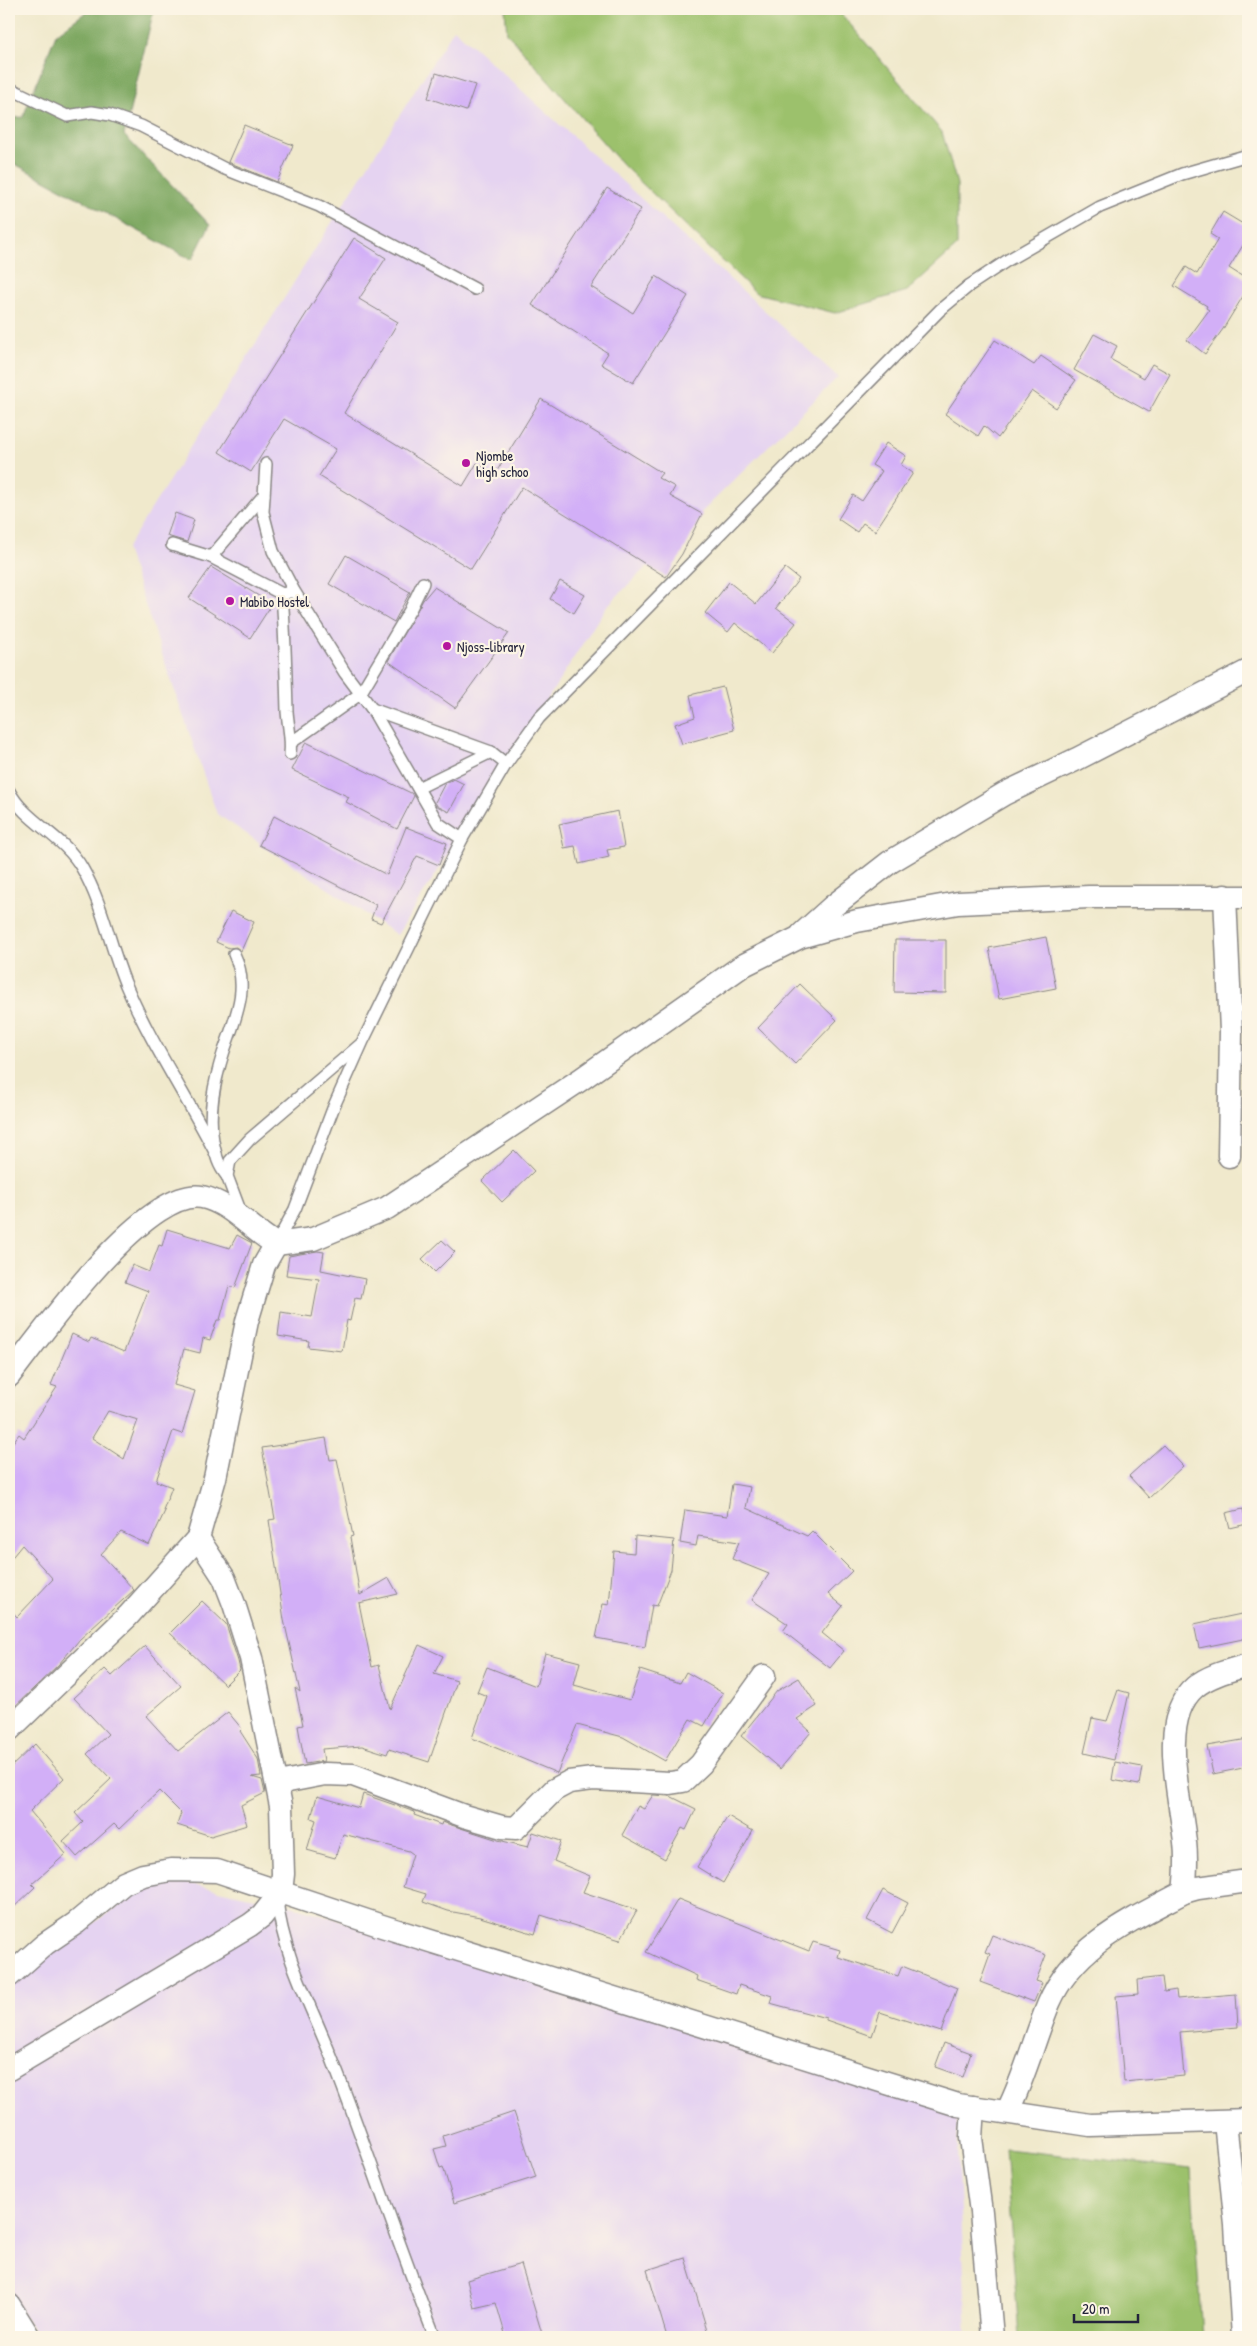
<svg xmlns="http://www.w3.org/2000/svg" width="1257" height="2346" font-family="'Patrick Hand',sans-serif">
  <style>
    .built { fill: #e5d3f1 }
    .green { fill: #9cc16c; stroke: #5f7254 }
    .forest { fill: #7da760; stroke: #50644e }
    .building { fill: #d2aff7; fill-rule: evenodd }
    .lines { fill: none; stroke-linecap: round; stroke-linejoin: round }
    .lane-casing { stroke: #898684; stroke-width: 14 }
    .street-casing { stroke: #898684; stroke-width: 25 }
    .lane { stroke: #fff; stroke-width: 11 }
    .street { stroke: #fff; stroke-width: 22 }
    .poi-dot { fill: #b5179e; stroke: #fcf5e5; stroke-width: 2 }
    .labels { text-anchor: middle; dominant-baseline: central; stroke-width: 4.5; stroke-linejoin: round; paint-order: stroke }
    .poi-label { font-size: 14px; fill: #22223b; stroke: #fcf5e5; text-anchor: start }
  </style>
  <rect width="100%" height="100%" fill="#fcf5e5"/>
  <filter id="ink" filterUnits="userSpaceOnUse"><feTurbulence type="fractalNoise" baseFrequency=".02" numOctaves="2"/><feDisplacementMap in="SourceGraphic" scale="10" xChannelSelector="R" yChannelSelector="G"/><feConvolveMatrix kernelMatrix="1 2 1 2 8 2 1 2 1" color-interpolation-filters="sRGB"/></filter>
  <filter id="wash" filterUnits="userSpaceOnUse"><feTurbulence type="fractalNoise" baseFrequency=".0096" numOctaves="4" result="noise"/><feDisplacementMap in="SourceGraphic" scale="20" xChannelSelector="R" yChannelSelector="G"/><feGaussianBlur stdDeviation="1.12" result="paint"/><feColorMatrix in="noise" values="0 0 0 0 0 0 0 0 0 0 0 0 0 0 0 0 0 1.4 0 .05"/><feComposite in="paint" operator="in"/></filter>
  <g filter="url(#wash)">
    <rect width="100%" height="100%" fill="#f0e9cc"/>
    <g class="built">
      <polygon points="454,29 838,377 606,607 397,935 217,814 126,549"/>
      <polygon points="161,1877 303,1909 956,2105 967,2337 38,2337 9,2293 9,1981"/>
    </g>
    <g class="green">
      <polygon points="505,9 837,9 942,132 957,184 957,246 907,291 835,313 756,293 623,165 507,33"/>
      <polygon points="1005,2149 1191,2169 1202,2337 1019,2337"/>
    </g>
    <polygon class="forest" points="90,9 154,9 124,135 210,225 192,260 15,164 9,164 9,118 23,117 56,34"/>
    <g id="blocks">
      <g class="building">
        <polygon points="436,73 475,85 466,111 428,98"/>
        <polygon points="244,125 293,145 277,182 228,162"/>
        <polygon points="607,188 641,209 591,287 633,313 656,276 688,296 633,383 601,364 608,353 532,305"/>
        <polygon points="1223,212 1248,227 1248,237 1229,268 1248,280 1248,288 1223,329 1205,354 1187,340 1209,310 1206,308 1207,306 1174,286 1186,267 1197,274 1218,239 1210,234"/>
        <polygon points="354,238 386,258 359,299 398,322 344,413 463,486 477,463 495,474 541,399 662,473 658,478 675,487 670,496 702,514 682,554 666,577 522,487 471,569 319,476 336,449 284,419 251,472 219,452"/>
        <polygon points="1094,334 1117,346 1110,359 1144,378 1152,364 1170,374 1149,412 1074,370"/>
        <polygon points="995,340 1034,365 1041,356 1076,380 1056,408 1032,391 998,438 984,426 978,436 945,414"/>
        <polygon points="886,443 906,456 901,465 913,473 875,531 863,523 857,532 838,519 853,495 862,501 882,471 872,465"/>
        <polygon points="175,513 194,520 187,542 167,536"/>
        <polygon points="346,555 410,592 394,622 329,584"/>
        <polygon points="211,567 272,604 250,638 189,598"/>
        <polygon points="785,568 799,579 776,608 796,623 772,653 735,623 728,632 705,613 729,582 756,604"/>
        <polygon points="560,581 585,595 574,613 550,599"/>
        <polygon points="434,587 509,633 455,708 388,661 423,600"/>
        <polygon points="723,687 734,730 682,744 675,724 695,717 690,695"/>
        <polygon points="306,742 413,794 414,796 397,829 346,802 349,797 292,770"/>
        <polygon points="454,779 464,784 449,812 437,806 435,802 445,783"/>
        <polygon points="618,811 624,847 607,850 609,857 579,864 575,846 564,848 559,824"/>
        <polygon points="274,816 387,875 406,827 447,843 439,865 417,856 381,923 371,919 376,905 259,845"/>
        <polygon points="231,911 254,922 241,951 236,947 229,948 216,942"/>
        <polygon points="1046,937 1056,988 999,999 989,948"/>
        <polygon points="895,940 946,940 946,993 894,992"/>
        <polygon points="800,984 837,1020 795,1064 758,1028"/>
        <polygon points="514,1150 534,1171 502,1202 482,1181"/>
        <path d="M167,1229L230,1248L237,1235L252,1243L235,1288L229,1286L220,1320H217L210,1340L203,1338L200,1353L184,1349L174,1385L195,1391L182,1434L173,1431L156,1481L172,1487L163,1510L165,1511L149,1545L121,1532L101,1554L134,1590L80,1639L59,1664L9,1712V1608L17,1617L53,1579L22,1545L9,1561V1448L19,1434L24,1438L57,1387L51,1385L72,1334L89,1342L91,1338L124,1352L148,1291L125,1282L132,1265L149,1272L159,1245L162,1246ZM108,1411L138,1420L124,1459L92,1438Z"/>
        <polygon points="442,1240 455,1252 435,1272 422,1259"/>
        <polygon points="317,1251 324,1252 321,1270 365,1279 361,1299 355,1298 350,1321 347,1320 342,1351 308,1347 309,1341 278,1336 281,1312 312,1317 319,1279 286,1275 289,1256"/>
        <polygon points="326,1438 330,1460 337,1459 353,1536 350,1537 360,1595 389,1578 398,1594 359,1603 372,1667 379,1665 390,1709 419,1645 443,1656 434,1674 457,1681 429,1762 389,1749 387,1754 362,1746 322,1749 324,1761 305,1764 298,1726 303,1725 295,1688 300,1692 284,1620 269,1520 275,1519 262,1448"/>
        <polygon points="1163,1445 1183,1466 1149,1498 1129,1476"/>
        <polygon points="732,1484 750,1487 746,1508 807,1536 812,1531 852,1571 828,1594 843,1606 822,1633 844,1651 830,1668 783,1631 788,1624 752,1600 769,1574 732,1559 739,1542 698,1536 696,1546 680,1543 685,1510 727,1516"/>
        <polygon points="1243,1509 1247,1524 1230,1528 1226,1513"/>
        <polygon points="635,1536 674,1540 671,1570 657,1606 652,1605 645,1647 596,1638 603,1604 609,1605 614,1551 634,1553"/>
        <polygon points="202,1601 226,1624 238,1661 240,1670 225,1685 170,1633"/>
        <polygon points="1246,1613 1248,1638 1199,1648 1194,1624"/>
        <polygon points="145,1646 181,1686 146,1716 178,1751 228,1712 242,1729 240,1731 258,1759 261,1776 252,1777 262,1780 265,1793 241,1805 247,1825 211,1836 177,1825 181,1813 159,1791 119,1829 114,1824 77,1857 63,1841 83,1822 75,1813 111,1779 87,1754 108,1734 74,1698 105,1669 112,1676"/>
        <polygon points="545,1653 580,1662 574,1685 630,1700 640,1670 680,1683 686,1672 723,1693 704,1726 690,1719 665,1761 623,1737 577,1725 557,1773 472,1738 487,1696 477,1692 487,1667 536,1686"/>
        <polygon points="799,1678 817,1706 797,1719 811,1732 780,1769 741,1736 777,1691"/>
        <polygon points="1118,1690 1129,1693 1114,1760 1084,1753 1092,1718 1107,1721"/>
        <polygon points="1248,1739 1248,1767 1213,1774 1207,1746"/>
        <polygon points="35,1744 64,1778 30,1811 66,1854 32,1884 35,1887 9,1912 9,1769"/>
        <polygon points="1115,1762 1142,1767 1139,1785 1112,1780"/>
        <polygon points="363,1794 415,1812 414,1815 441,1825 442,1822 498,1840 528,1847 533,1832 561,1841 554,1861 590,1876 583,1892 637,1910 620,1940 541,1915 535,1934 480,1917 448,1911 423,1902 426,1894 403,1887 413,1854 409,1851 343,1834 335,1858 307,1850 316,1820 311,1818 317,1796 359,1808"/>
        <polygon points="653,1795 670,1796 696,1809 686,1830 682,1828 665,1859 622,1835 638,1806 644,1809"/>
        <polygon points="728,1816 753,1831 723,1883 697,1867"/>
        <polygon points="883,1890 908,1903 892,1933 867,1920"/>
        <polygon points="678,1899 809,1951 813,1942 840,1950 838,1957 898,1976 902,1966 957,1988 941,2032 880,2012 872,2036 826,2020 826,2018 770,2003 772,1996 739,1985 736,1994 696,1980 697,1976 646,1952"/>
        <polygon points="992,1935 1046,1955 1036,1981 1042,1983 1034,2002 980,1982 990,1954 985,1952"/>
        <polygon points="1162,1977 1164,1992 1176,1990 1177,1999 1236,1994 1238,2027 1180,2032 1184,2076 1124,2082 1116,1996 1138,1994 1137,1980"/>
        <polygon points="944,2043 971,2053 963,2077 935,2067"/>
        <polygon points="514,2112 536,2177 454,2203 443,2167 440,2168 434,2149 446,2146 443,2136"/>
        <polygon points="685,2258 708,2333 694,2337 667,2337 647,2270"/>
        <polygon points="521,2264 543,2337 506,2337 496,2303 474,2308 467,2280"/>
      </g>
    </g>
  </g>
  <g filter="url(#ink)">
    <use href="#blocks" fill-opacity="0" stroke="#898684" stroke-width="1"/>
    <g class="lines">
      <g class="lane-casing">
        <g id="lane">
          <polyline points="9,88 67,116 92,112 110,115 141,126 225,169 319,206 475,289"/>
          <polyline points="266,464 263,512 273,551 294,591 345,673 372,709 438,823 462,839"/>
          <polyline points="172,545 211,557 282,594 290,592"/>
          <polyline points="211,557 264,495"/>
          <path d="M282,594C285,633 286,672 287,711C288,726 292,739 290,754"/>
          <polyline points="372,709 491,752 506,764"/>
          <polyline points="292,742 360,694 410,610 423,583"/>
          <polyline points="418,788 491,752"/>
          <path d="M9,791C25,822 64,836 82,868C103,904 110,947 126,985C151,1044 187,1097 216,1154"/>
          <path d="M227,1176C218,1165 216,1156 213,1141C208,1112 214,1083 223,1054C234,1020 251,989 234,954"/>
          <polyline points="241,1213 227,1176 230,1161 250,1139 361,1044"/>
          <polyline points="276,1244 295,1209 334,1106 363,1041 462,839 506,764 539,718 940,310 970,285 1008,260 1100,207 1182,174 1248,155"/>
          <path d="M277,1900C283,1957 314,2011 334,2064C369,2154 399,2247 435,2337"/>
        </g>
      </g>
      <g class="street-casing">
        <g id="street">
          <polyline points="1225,896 1231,1031 1229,1156"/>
          <polyline points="802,934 832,907 890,862 1004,794 1077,759 1248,671"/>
          <path d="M9,1376C41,1335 146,1186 202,1197C231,1203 251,1230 276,1244L313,1239L387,1208L580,1080L742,966L800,937L857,921L958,903L1089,897H1248"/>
          <polyline points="9,1730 128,1616 198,1538 215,1478 247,1321 264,1265 276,1244"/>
          <polyline points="278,1783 325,1774 353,1775 464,1816 502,1827 516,1828 554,1790 569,1782 593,1779 670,1783 683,1781 701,1764 764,1676"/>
          <path d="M1184,1892C1186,1875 1187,1859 1185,1842C1181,1800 1157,1719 1195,1687C1209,1675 1231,1670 1248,1665"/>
          <polyline points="9,1976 45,1944 76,1923 124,1883 143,1875 171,1870 217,1871 382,1926 958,2105 1090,2125 1248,2120"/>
          <polyline points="9,2069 250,1925 262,1916 281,1892 283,1874 281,1806 251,1658 234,1604 224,1578 198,1538"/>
          <polyline points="973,2107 971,2138 981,2212 992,2337"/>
          <path d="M1007,2112C1025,2077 1034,2039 1049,2003C1074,1945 1132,1920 1184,1892L1198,1888L1248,1881"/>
          <polyline points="1225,2122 1236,2225 1243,2337"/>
          <polyline points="9,2305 29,2337"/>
        </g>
      </g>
      <use href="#lane" class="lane"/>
      <use href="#street" class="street"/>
    </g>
  </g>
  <g class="poi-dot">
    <circle cx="466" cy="463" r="5"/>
    <circle cx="230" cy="601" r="5"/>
    <circle cx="447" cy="646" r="5"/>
  </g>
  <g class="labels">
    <g class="poi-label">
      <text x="476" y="455">Njombe<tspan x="476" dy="16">high schoo</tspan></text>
      <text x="240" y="601">Mabibo Hostel</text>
      <text x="457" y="646">Njoss-library</text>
    </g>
  </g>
  <rect width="1257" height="2346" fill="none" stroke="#fcf5e5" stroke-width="30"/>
  <path d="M1074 2314v8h64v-8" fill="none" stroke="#22223b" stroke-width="2.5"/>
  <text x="1082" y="2314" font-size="15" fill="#22223b" stroke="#fcf5e5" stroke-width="4" paint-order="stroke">20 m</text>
</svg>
